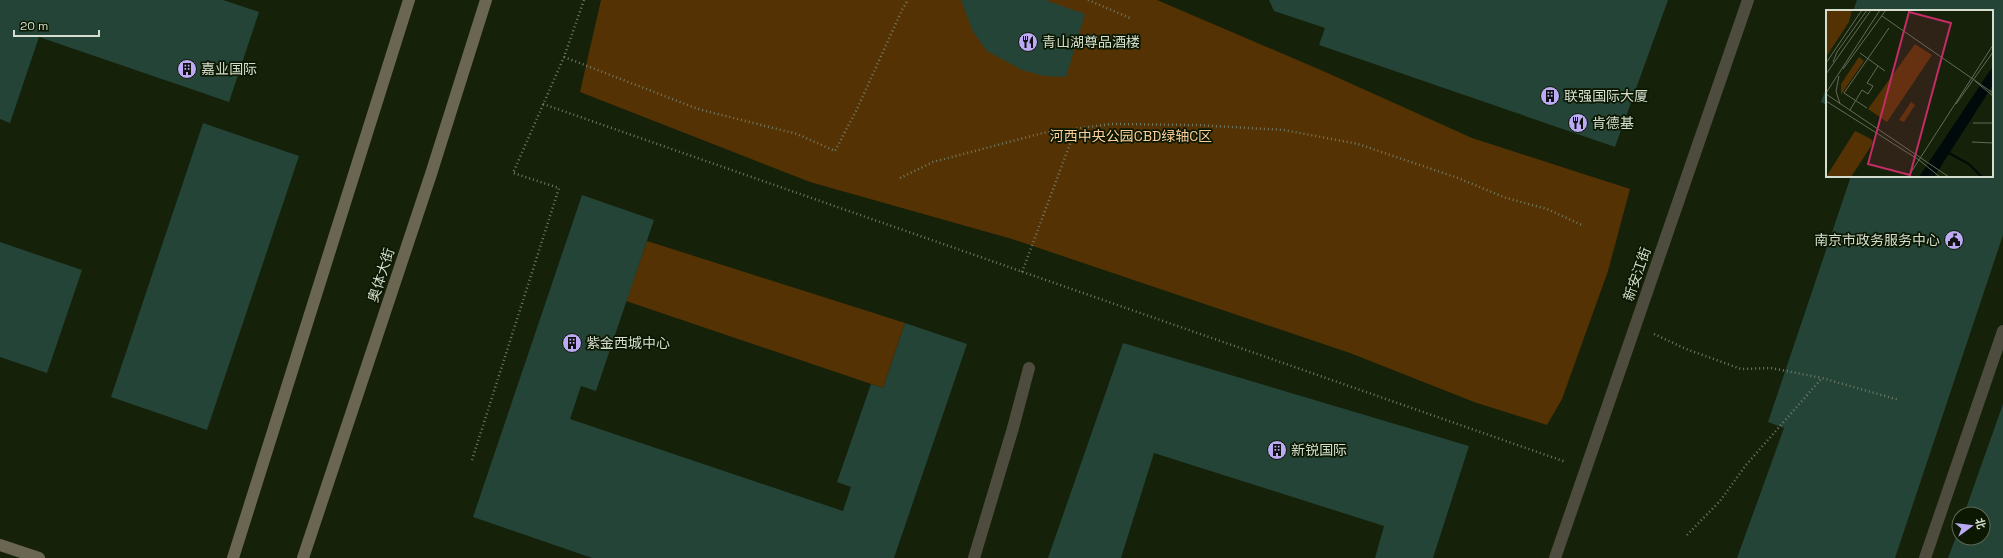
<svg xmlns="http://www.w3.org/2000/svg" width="2003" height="558" font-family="'Space Grotesk','Noto Sans SC',sans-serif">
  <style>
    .green { fill: #553203 }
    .building { fill: #234436 }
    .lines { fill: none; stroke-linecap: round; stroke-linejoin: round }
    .path { stroke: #717b67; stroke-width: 2.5; stroke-dasharray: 1 3; stroke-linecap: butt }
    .service { stroke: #4e4c3f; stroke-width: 12 }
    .minor { stroke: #4e4c3f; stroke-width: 12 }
    .secondary { stroke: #6a6652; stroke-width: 12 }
    .labels { text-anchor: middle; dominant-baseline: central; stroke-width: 3.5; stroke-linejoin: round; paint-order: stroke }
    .poi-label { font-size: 14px; fill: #d5dece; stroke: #0c1802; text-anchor: start }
    .park-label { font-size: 14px; fill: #ffcd9a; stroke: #0c1802 }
    .street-label { font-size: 14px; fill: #d5dece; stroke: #0c1802 }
    .inset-river { fill: none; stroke: #000a0a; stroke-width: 2 }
    .inset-road { fill: none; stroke: #626d58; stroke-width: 1 }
    .view { fill: #c42c66; fill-opacity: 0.15; stroke: #c42c66; stroke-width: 2 }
    .inset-edge { fill: none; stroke: #d5dece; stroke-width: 2 }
  </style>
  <rect width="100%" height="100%" fill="#152109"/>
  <g class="green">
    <polygon points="601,0 1157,0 1323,71 1472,138 1630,189 1608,271 1562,399 1547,425 1474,402 1350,353 1012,239 810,182 580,92"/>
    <polygon points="647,241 905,323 883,388 626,301"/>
  </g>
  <g class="building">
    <polygon points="0,0 223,0 259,12 229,102 39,37 10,123 0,119"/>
    <polygon points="961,0 1045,0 1085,14 1066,77 1044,76 1022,70 987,51 973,32"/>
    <polygon points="1269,0 1668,0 1615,147 1319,45 1325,28 1274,11"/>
    <polygon points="1857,0 2003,0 2003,235 1895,558 1737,558 1784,428 1768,422 1851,176 1992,176 1992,11 1853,11"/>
    <polygon points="1827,86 1827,105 1821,102"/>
    <polygon points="203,123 299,156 207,430 111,397"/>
    <polygon points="582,195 654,220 596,391 581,386 570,419 843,511 851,487 837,482 871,384 883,388 905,323 967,344 894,558 592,558 473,517"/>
    <polygon points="0,242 82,270 47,373 0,357"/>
    <polygon points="1123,343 1469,446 1433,558 1375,558 1384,526 1154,453 1121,558 1048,558"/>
    <polygon points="2003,404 2003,558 1948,558 1959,529 1959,538 1983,538 1983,514 1964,514"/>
  </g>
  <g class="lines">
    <g class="path">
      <polyline points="1088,0 1130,18"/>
      <polyline points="564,57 698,109 797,134 835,151 857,109 902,10 908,0"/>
      <polyline points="543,104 1566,462"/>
      <polyline points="900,178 933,162 1043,133 1111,124 1196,125 1284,130 1358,144 1458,178 1506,198 1547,209 1582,225"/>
      <polyline points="1022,272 1076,128"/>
      <polyline points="1654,334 1686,349 1741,369 1771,368 1822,378"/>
      <polyline points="472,460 559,188 513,173 564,57 584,0"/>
      <polyline points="1687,535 1720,501 1746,465 1822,378 1899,400"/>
    </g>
    <g class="service">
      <polyline points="974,558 1013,428 1029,368"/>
      <polyline points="1925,558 2003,331"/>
    </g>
    <polyline class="minor" points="1555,558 1748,0"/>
    <g class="secondary">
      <polyline points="0,545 39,558"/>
      <polyline points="233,558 409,0"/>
      <polyline points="303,558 431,174 486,0"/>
    </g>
  </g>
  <defs>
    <g id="restaurant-disc" transform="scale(1)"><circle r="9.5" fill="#bcaaf5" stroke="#0c1802"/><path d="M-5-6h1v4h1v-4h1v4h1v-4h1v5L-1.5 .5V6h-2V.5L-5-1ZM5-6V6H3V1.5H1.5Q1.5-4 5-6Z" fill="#111"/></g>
    <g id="building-disc" transform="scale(1)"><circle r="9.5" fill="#bcaaf5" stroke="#0c1802"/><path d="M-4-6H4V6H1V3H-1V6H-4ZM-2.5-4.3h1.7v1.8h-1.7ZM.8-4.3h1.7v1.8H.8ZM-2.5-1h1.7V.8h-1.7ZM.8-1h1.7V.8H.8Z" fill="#111"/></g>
    <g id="civic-disc" transform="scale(1)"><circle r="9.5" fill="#bcaaf5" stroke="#0c1802"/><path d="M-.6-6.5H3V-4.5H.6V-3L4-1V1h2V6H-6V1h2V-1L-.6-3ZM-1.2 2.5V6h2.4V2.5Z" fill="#111"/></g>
  </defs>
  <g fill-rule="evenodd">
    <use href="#restaurant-disc" x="1028" y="42"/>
    <use href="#building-disc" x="187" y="69"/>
    <use href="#building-disc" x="1550" y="96"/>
    <use href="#restaurant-disc" x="1578" y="123"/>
    <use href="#civic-disc" x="1954" y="240"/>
    <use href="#building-disc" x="572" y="343"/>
    <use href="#building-disc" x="1277" y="450"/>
  </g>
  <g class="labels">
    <g class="poi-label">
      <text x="1042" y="42">青山湖尊品酒楼</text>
      <text x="201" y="69">嘉业国际</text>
      <text x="1564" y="96">联强国际大厦</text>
      <text x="1592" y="123">肯德基</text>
      <text x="1940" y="240" text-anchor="end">南京市政务服务中心</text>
      <text x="586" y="343">紫金西城中心</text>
      <text x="1291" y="450">新锐国际</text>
    </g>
    <g class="park-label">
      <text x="1131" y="136">河西中央公园CBD绿轴C区</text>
    </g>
    <g class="street-label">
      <text transform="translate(1637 274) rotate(-71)">新安江街</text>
      <text transform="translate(381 275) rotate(-72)">奥体大街</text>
    </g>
  </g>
  <g transform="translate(1826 10)">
    <rect width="167" height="167" fill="#152109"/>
    <path d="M0,0H26L23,12L0,47ZM89,34L106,45L61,112L42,99ZM33,47L38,51L15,85V74ZM85,92L89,95L78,112L73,110ZM29,121L45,129L47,133L25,167H0Z" fill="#553203"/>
    <path d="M167,56V75L108,167H93Z" fill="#000a0a"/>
    <path class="inset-river" d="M119,141L143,154L156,167"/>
    <path class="inset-road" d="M56,6L167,83M34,43L59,61M7,52L11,42L41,0M0,53L36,0M17,59L60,0M0,64L45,0M13,66L10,81L14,94M149,71L167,86M0,83L54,0M0,84L123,167M0,91L93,150L114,167M130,94L167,42M41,98L18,83L63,18M24,100L36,80L42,84L47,76L41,73L52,56M147,113H167M146,132L167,133M82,167L167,35"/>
    <path class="view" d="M83,2L125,13L84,165L42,154Z"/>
    <rect width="167" height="167" class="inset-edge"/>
  </g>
  <g transform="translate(1971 526) rotate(75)"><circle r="19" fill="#0c1802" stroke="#5c6754"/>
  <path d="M0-3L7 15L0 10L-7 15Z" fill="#bcaaf5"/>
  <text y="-6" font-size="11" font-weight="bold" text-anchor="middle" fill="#d5dece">北</text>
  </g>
  <path d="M14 30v6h85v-6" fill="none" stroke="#d5dece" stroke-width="2"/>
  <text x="20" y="30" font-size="12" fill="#d5dece" stroke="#0c1802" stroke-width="3" paint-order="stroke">20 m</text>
</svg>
